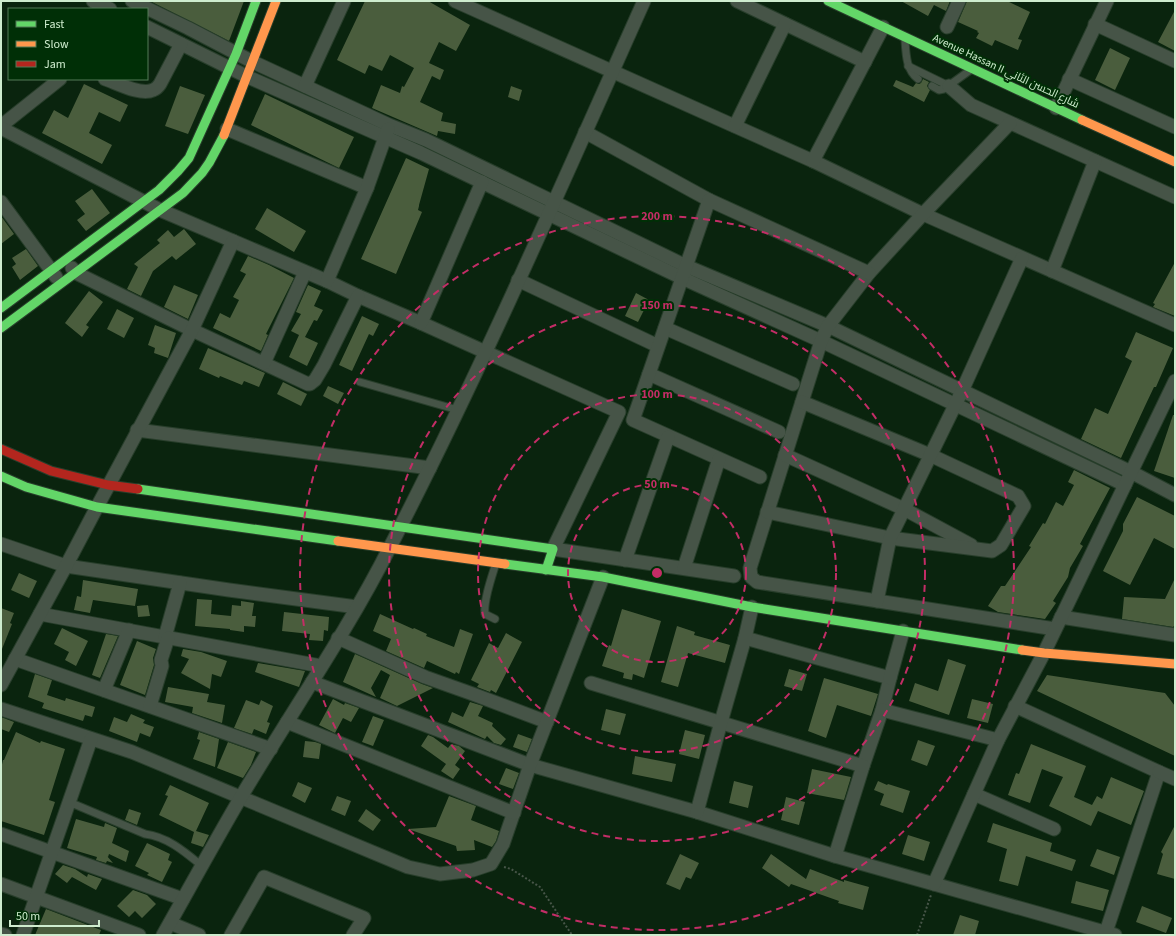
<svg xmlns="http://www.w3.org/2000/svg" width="1176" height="936" font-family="'Source Sans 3',Cairo,sans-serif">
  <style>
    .building { fill: #4a5d3d }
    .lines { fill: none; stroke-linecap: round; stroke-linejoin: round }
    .lane-casing { stroke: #283e2b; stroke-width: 9 }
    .street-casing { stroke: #283e2b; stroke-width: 15 }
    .fast-casing { stroke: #283e2b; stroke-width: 11 }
    .slow-casing { stroke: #283e2b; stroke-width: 11 }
    .jam-casing { stroke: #283e2b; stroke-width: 11 }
    .path { stroke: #475548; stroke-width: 2; stroke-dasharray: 2 2; stroke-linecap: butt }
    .lane { stroke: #465447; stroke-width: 7 }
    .street { stroke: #465447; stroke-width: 13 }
    .fast { stroke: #63d668; stroke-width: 9 }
    .slow { stroke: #ff974d; stroke-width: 9 }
    .jam { stroke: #b3261e; stroke-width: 9 }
    .ring { fill: none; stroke: #c32d66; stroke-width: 2; stroke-dasharray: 7 5 }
    .labels { text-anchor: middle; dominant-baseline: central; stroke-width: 4; stroke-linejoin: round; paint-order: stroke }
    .street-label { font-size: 11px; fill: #ceecce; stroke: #002f06 }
    .centre { fill: #c32d66; stroke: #002f06; stroke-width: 2 }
    .ring-label { font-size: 12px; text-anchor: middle; font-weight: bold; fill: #c32d66; stroke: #002f06; stroke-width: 4; stroke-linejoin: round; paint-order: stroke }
  </style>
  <rect width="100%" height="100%" fill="#0a240e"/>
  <g class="building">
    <polygon points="150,1 244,1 229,41"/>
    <polygon points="365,1 428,1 470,25 456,51 439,42 429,63 444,70 440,80 432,76 420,102 443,113 441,121 456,124 455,134 438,131 437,136 372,108 381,85 400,93 402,86 404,87 414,68 390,55 382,71 369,65 365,74 337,60"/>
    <polygon points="901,1 950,1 946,11 934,5 928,16"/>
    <polygon points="967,1 1007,1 1030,12 1018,39 1022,40 1018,50 995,40 992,46 976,38 979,33 977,32 978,31 958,22"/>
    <polygon points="1175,10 1175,51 1158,42"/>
    <polygon points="1110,48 1130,58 1115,90 1095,80"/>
    <polygon points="923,79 929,82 927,86 930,90 924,102 893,86 896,80 913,87 916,83 919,84 921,83"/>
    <polygon points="84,84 128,105 120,122 99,112 89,133 112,145 102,164 42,133 54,110 68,118"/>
    <polygon points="180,86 205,95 188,134 165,126"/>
    <polygon points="511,86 522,90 519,101 508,97"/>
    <polygon points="265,94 354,137 339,168 251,125"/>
    <polygon points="406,158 429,169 419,205 419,206 418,210 422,212 396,274 361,259"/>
    <polygon points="92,189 110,213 86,231 77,220 85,214 75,201"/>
    <polygon points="267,208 306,231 294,252 255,229"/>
    <polygon points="1,216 14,234 1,244"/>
    <polygon points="184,229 196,244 176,260 172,256 153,271 141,296 127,289 138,267 134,264 160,243 157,240 168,230 174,237"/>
    <polygon points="26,249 38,266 20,280 12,267 16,264 12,258"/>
    <polygon points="248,256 269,265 294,278 266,334 268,335 261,351 213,328 220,313 230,318 239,300 233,297 246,274 240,271"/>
    <polygon points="1175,262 1175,316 1153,307 1155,304 1153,303"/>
    <polygon points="174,285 198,295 188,319 164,307"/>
    <polygon points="308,285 321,291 314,306 323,310 317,321 314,320 305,337 318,343 307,366 289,357 299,335 291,331 301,314 296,312"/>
    <polygon points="89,291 103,302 86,325 89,327 82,337 65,323"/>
    <polygon points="636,293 649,300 638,322 625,316"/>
    <polygon points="117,309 134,318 124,338 107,329"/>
    <polygon points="362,316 379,324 373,336 369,334 352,371 339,365"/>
    <polygon points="155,325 176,333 168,358 154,353 155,348 148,345"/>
    <polygon points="1136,332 1173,348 1156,387 1154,387 1145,406 1121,458 1081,439 1095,408 1108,414 1132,361 1125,357"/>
    <polygon points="208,348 265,373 259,387 244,381 242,385 220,376 219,378 199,369"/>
    <polygon points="283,382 307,394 301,406 277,394"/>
    <polygon points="328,386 344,393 338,404 323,396"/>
    <polygon points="1173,415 1175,415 1175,478 1154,471"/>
    <polygon points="1074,470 1110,488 1080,544 1083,546 1070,568 1068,577 1053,601 1056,603 1045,619 998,612 988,606 1001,586 1005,586 1031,547 1029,546 1043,523 1045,524 1056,502 1063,506 1074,485 1068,482"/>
    <polygon points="1137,497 1175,516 1175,549 1154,538 1130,585 1103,571 1123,531 1123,524"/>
    <polygon points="19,573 37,581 29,598 11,590"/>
    <polygon points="1175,578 1175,625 1173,627 1122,619 1124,597 1165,599"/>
    <polygon points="83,580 138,589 135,606 93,600 90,613 74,610 77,596 81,597"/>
    <polygon points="197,599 212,600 211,614 231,616 232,605 241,606 241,601 254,603 252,616 256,616 255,627 244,626 244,632 230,630 230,629 195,626"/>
    <polygon points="148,605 150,616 138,617 137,606"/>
    <polygon points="1,608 14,613 10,623 12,624 2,649"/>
    <polygon points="622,609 661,621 644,678 633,674 632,680 623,678 624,673 602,666 609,645 611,646"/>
    <polygon points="284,612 329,617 328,631 324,630 323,641 309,640 310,634 282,631"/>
    <polygon points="380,614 413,629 414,628 427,634 426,636 454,647 460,629 473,634 459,674 456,672 455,674 427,661 424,668 386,651 391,639 373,631"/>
    <polygon points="677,626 695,632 694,635 730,645 725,663 688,653 678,687 661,682"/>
    <polygon points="62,628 88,641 76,666 65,660 69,652 54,644"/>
    <polygon points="506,633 522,642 496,693 491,690 490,692 477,687 479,684 471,680 489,643 498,648"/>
    <polygon points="106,634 118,636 100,678 92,675"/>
    <polygon points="137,641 156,649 153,658 154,665 145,695 120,685"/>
    <polygon points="183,649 201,652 227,661 221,677 212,674 210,689 181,673 189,659 181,656"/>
    <polygon points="355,654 422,684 433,688 397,706 380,698 390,675 381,670 371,688 376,697 343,682"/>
    <polygon points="948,659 966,665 949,715 909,701 915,683 938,691"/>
    <polygon points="258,663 305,671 299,687 255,672"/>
    <polygon points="789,669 807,674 802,691 784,686"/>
    <polygon points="35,674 52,680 47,695 65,701 66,698 95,707 92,717 85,715 83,721 42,708 44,703 28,697"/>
    <polygon points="1047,675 1165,693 1175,706 1175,756 1037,691"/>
    <polygon points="824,678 878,694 871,716 837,705 826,738 808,731"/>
    <polygon points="168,687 209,694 207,702 225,705 222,723 192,713 193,707 165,702"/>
    <polygon points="333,699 344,705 345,703 359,708 351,722 343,718 335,733 319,725"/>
    <polygon points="972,699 993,704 988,723 967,718"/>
    <polygon points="246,700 259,705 261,700 273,706 267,722 270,723 266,734 254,729 252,734 234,728"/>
    <polygon points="470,702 483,706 478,716 493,723 492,726 506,739 501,745 494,743 487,736 485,739 448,722 452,712 463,717"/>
    <polygon points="606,709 626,714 620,735 601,730"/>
    <polygon points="131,714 145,720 143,723 154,727 150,737 140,733 137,742 109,731 114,717 127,722"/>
    <polygon points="373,716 384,720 373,746 362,742"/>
    <polygon points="1,717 14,722 9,732 1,729"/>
    <polygon points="685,730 705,735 699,759 679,754"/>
    <polygon points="16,732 40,743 41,741 65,749 49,800 55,802 44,835 1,821 1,769 3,760 4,760"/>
    <polygon points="199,732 219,739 215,767 193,759 200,740 197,739"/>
    <polygon points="518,734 532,739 527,752 513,747"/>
    <polygon points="428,735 433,737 448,748 451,744 459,746 465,751 455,765 460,769 453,779 441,771 446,764 421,746"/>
    <polygon points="918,740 935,746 927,766 911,760"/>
    <polygon points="305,741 315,742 321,744 319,759 303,757"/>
    <polygon points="228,742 256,752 251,765 243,778 217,768"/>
    <polygon points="1031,744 1086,766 1074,797 1092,805 1097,796 1102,799 1111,777 1144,791 1131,825 1098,811 1091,826 1049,806 1063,777 1042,769 1030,803 1008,795 1016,773 1019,774"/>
    <polygon points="635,756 676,764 672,782 632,774"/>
    <polygon points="506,768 519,773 513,789 499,784"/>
    <polygon points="812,769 851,777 844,800 807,793"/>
    <polygon points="734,781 753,786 748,808 729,803"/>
    <polygon points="878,781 887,785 888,784 910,791 903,813 880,805 884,794 874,790"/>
    <polygon points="298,782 312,788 305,803 292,796"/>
    <polygon points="170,785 209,803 196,831 209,835 203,847 191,843 194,832 159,815 168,796 165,795"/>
    <polygon points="337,796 351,801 345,816 331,810"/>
    <polygon points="449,796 476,806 471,820 499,831 496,841 492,847 474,840 475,850 457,851 456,846 408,829 436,827"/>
    <polygon points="786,797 805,802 799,825 781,820"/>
    <polygon points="129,809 141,813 137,825 125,820"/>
    <polygon points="366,809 381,820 373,831 358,821"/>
    <polygon points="76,819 104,827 105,823 117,828 112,843 129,851 126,862 109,854 108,857 107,856 113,863 107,861 106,863 96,860 97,857 67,848"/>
    <polygon points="993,823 1052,843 1050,851 1076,860 1072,871 1026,856 1018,886 999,881 1007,849 987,842"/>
    <polygon points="1175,825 1175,879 1157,874 1163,854 1161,852"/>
    <polygon points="908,835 930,842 924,861 902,854"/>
    <polygon points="147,843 170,854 168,860 172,862 162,882 147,875 149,873 135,866"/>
    <polygon points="1097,849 1120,857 1114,875 1090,866"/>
    <polygon points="680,854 699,863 691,879 686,877 680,890 666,884"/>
    <polygon points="771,854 806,879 810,869 844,882 844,880 869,887 863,910 838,903 839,901 791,884 789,887 762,868"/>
    <polygon points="63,865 75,869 87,877 88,874 102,879 96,890 72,877 67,883 55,874"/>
    <polygon points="1076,881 1109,890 1103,911 1071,903"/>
    <polygon points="133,890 147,895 156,904 142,918 135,911 129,917 117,906"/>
    <polygon points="1142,906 1172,918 1166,933 1136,922"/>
    <polygon points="46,909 101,930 99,935 35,935"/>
    <polygon points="960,915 979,921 975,935 953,935"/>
  </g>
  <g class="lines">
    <g class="lane-casing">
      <g id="lane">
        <path d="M905,40C906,54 906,70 918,79"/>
        <polyline points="908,66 949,86"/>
        <polyline points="932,86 939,90 944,89 969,71"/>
        <polyline points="360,382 458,410"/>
        <path d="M495,619L485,614C483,601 492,576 496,563"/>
        <path d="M69,802L145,834C168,837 185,852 202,866"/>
      </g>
    </g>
    <g class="street-casing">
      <g id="street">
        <polyline points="93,1 110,9"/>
        <polyline points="132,1 188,28 253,62 389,125 426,140 686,266 828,326 1131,472 1175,495"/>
        <polyline points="455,1 730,124 813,161 923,214 1175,325"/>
        <polyline points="737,1 865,62"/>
        <polyline points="1095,24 1175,61"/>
        <polyline points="147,27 248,77 421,153 682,278 821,341 1125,485"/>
        <polyline points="947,27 959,1"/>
        <path d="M105,79C117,83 141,96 153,90C156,89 158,87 160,84L181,44"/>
        <polyline points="1069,79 1175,127"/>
        <polyline points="305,86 344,1"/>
        <polyline points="949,86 971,105 1175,197"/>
        <polyline points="1056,108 1107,1"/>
        <polyline points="1010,123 923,214 869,273 828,326 821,341 750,568 751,577 757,582 1055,629"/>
        <polyline points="1,126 60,79"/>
        <polyline points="735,126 785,24"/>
        <polyline points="1,128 160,210 327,281 358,296 421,323 619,412 553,549 734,576"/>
        <polyline points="227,129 367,188"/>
        <polyline points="585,132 709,200"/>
        <polyline points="813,161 883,27"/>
        <polyline points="1,202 56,277"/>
        <polyline points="72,268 76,273 192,330 308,384 310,384 315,380 324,365 358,296"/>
        <polyline points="1052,271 1095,161"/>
        <polyline points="518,280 658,346"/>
        <polyline points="327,281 367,188 388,129"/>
        <polyline points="421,323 482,182"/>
        <polyline points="665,328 793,384"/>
        <polyline points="264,363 305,272"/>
        <polyline points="649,374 779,432"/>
        <polyline points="137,430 430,468"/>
        <polyline points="785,455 904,509 971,545"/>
        <polyline points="760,477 633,420 709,200 869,273"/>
        <polyline points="767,512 890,538 992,551 1001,545 1024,506 1018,496 930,455 802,402"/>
        <polyline points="1,544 66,566 229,590 357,607"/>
        <polyline points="625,560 668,437"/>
        <polyline points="684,568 719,459"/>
        <polyline points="877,601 890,538 962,391 1022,258"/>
        <polyline points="40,614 321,666"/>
        <polyline points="1061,617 1175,635"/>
        <polyline points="165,637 180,583"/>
        <polyline points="338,638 425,677 470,693 547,722"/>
        <polyline points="745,638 890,678 882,710 863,766 835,856"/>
        <polyline points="15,659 271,749"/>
        <polyline points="890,678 903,631"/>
        <polyline points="312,682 530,765 697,812 835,856 1115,935"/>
        <polyline points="591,683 863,766"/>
        <polyline points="1,685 66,566 97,507 192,330 233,241"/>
        <polyline points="104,690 129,630"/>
        <polyline points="150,706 162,666 161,660 168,638"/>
        <polyline points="1015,706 1159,772 1106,932"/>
        <polyline points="1,709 132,752 408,867 440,874 473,870 491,864 503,844 530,765 603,577"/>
        <polyline points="882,710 998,740"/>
        <polyline points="287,722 514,813"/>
        <polyline points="1159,772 1175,779"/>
        <polyline points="974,794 1054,829"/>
        <polyline points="697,812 721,722 745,638 752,607"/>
        <polyline points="1,834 183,899"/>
        <polyline points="1,884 139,935"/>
        <polyline points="934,884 998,740 1044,653 1175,381"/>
        <polyline points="170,923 199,935"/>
        <polyline points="1,934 5,935"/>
        <polyline points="23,935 91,739"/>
        <path d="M163,935C189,889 214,843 241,797C290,714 346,634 390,547C482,369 562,184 644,1"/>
        <polyline points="231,935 264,877 364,918 353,935"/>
      </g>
    </g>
    <g class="fast-casing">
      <g id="fast">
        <polyline points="828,1 1082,120"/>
        <polyline points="1,308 159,190 178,171 189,158 236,54 256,1"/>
        <polyline points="1,328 183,193 202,173 209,163 224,135"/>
        <polyline points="1,476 26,487 97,507 338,541"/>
        <polyline points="138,489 553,549 546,570"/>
        <polyline points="505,564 603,577 752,607 1022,650"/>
      </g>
    </g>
    <g class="slow-casing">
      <g id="slow">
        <polyline points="1082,120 1175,162"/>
        <polyline points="224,135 276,1"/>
        <polyline points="338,541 505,564"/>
        <polyline points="1022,650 1044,653 1175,664"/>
      </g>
    </g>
    <g class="jam-casing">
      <polyline id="jam" points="1,449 51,471 108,485 138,489"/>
    </g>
    <g class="path">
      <polyline points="504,867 511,869 540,887 572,935"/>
      <polyline points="917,935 931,895"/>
    </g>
    <use href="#lane" class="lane"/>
    <use href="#street" class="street"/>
    <use href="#fast" class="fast"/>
    <use href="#slow" class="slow"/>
    <use href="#jam" class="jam"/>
  </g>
  <g class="ring">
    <circle cx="657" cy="573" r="89"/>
    <circle cx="657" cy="573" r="179"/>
    <circle cx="657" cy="573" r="268"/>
    <circle cx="657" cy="573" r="357"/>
  </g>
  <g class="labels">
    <g class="street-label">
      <text transform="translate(1006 71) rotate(25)">Avenue Hassan II شارع الحسن الثاني</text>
    </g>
  </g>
  <circle cx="657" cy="573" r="6" class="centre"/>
  <g class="ring-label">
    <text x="657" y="220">200 m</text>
    <text x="657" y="309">150 m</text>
    <text x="657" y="398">100 m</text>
    <text x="657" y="488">50 m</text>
  </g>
  <rect width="1176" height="936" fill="none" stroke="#ceecce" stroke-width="4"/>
  <rect x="8" y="8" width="140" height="72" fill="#002f06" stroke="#527b56"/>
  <rect x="16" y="21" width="20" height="6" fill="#63d668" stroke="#527b56"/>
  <text x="44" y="28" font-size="12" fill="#ceecce">Fast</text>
  <rect x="16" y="41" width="20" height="6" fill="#ff974d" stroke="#527b56"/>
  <text x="44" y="48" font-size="12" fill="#ceecce">Slow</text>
  <rect x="16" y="61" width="20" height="6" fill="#b3261e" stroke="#527b56"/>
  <text x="44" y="68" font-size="12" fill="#ceecce">Jam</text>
  <path d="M10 920v6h89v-6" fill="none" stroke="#ceecce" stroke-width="2"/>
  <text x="16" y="920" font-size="12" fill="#ceecce" stroke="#002f06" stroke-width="3" paint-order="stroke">50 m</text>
</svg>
